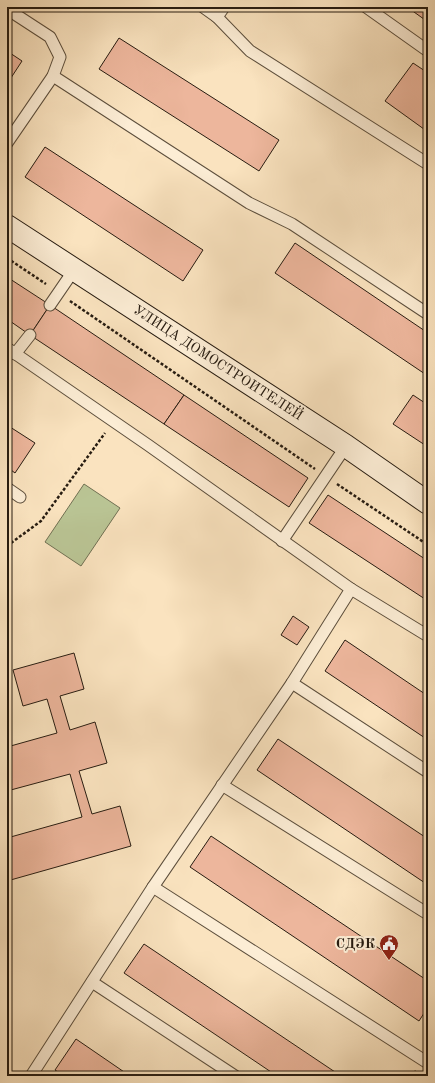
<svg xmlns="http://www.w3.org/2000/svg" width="435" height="1083" font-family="'Old Standard TT',serif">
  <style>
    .green { fill: #bac595; stroke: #707053 }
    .building { fill: #edb69c; stroke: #271c11 }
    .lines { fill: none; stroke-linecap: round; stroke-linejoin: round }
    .lane-casing { stroke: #5c4e3c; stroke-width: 13 }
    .secondary-casing { stroke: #271c11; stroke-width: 24 }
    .path { stroke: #271c11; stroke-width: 2.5; stroke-dasharray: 3 2; stroke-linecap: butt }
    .lane { stroke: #fcedd5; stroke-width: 11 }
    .secondary { stroke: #fcedd5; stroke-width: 22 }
    .labels { text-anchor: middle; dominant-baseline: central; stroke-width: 4; stroke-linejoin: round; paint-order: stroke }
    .street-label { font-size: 14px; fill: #271c11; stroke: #fcedd5 }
    .poi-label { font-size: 14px; font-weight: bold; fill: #271c11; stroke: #fcedd5; text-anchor: end }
  </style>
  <rect width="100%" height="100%" fill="#fae3bf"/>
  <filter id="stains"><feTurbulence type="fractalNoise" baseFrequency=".005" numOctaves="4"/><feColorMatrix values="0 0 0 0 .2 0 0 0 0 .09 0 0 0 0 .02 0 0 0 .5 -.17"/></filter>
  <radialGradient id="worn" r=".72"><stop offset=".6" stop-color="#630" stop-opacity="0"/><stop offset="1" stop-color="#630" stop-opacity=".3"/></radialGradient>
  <polygon class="green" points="84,484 120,508 81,566 45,542"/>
  <g class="building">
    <polygon points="407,7 428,7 428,22"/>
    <polygon points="119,38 279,140 259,171 99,69"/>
    <polygon points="7,51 22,61 7,84"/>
    <polygon points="413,63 428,73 428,132 385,101"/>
    <polygon points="45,147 203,250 183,281 25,177"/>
    <polygon points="295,243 428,333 428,376 275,273"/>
    <polygon points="7,277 50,305 30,335 7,319"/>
    <polygon points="50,305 184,395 164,424 30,335"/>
    <polygon points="184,395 308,478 289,507 164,424"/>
    <polygon points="413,395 428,405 428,447 393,424"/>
    <polygon points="7,425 35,443 15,473 7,467"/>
    <polygon points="328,495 428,561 428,601 309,523"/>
    <polygon points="293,616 309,627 297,645 281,635"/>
    <polygon points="345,640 428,696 428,740 325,671"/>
    <polygon points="74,653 84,689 60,696 70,730 95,722 107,763 79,771 92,814 120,806 131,846 7,881 7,838 82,817 70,774 7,791 7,747 57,733 47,699 23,706 13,670"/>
    <polygon points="278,739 428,839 428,885 257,770"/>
    <polygon points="211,836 428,981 428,1007 419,1021 190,867"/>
    <polygon points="144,944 341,1076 277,1076 124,973"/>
    <polygon points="76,1039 130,1076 64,1076 55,1070"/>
  </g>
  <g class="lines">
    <g class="lane-casing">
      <g id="lane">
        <polyline points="203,7 217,17 250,51 428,164"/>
        <polyline points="366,7 428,51"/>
        <polyline points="7,9 50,37 60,57 53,76 7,143"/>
        <polyline points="217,17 224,7"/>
        <polyline points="53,76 249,203 292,224 428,314"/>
        <polyline points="50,305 74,270"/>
        <polyline points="7,348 148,445 351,589 428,636"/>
        <polyline points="15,354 30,335"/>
        <polyline points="7,488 20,497"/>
        <polyline points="282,541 346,446"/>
        <polyline points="292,683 428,772"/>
        <polyline points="222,785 428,914"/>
        <polyline points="153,887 428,1063"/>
        <polyline points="92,982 235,1076"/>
        <polyline points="31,1076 153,887 292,683 351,589"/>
      </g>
    </g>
    <g class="secondary-casing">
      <polyline id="secondary" points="7,226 346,446 428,503"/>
    </g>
    <g class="path">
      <polyline points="7,258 46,284"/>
      <polyline points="70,301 315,469"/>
      <polyline points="337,484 428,545"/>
      <polyline points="7,546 41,521 105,433"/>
      <polyline points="412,1076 416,1071"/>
    </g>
    <use href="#lane" class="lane"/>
    <use href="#secondary" class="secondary"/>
  </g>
  <defs>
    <g id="civic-pin" transform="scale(1)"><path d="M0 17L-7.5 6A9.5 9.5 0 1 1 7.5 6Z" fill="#8f2418" stroke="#fcedd5"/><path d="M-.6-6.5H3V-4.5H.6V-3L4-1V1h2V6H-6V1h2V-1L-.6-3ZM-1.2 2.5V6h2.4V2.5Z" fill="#fff"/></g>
  </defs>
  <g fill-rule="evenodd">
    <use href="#civic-pin" x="389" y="944"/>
  </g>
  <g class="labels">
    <g class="street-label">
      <text transform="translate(218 363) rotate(33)">УЛИЦА ДОМОСТРОИТЕЛЕЙ</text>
    </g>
    <g class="poi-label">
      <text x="375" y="944">СДЭК</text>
    </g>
  </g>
  <rect width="435" height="1083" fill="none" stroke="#fae3bf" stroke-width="24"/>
  <rect x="8" y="8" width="419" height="1067" fill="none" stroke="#271c11" stroke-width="2"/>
  <rect x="12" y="12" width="411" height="1059" fill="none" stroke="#271c11"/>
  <rect width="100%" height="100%" filter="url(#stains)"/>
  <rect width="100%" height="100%" fill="url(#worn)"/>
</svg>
